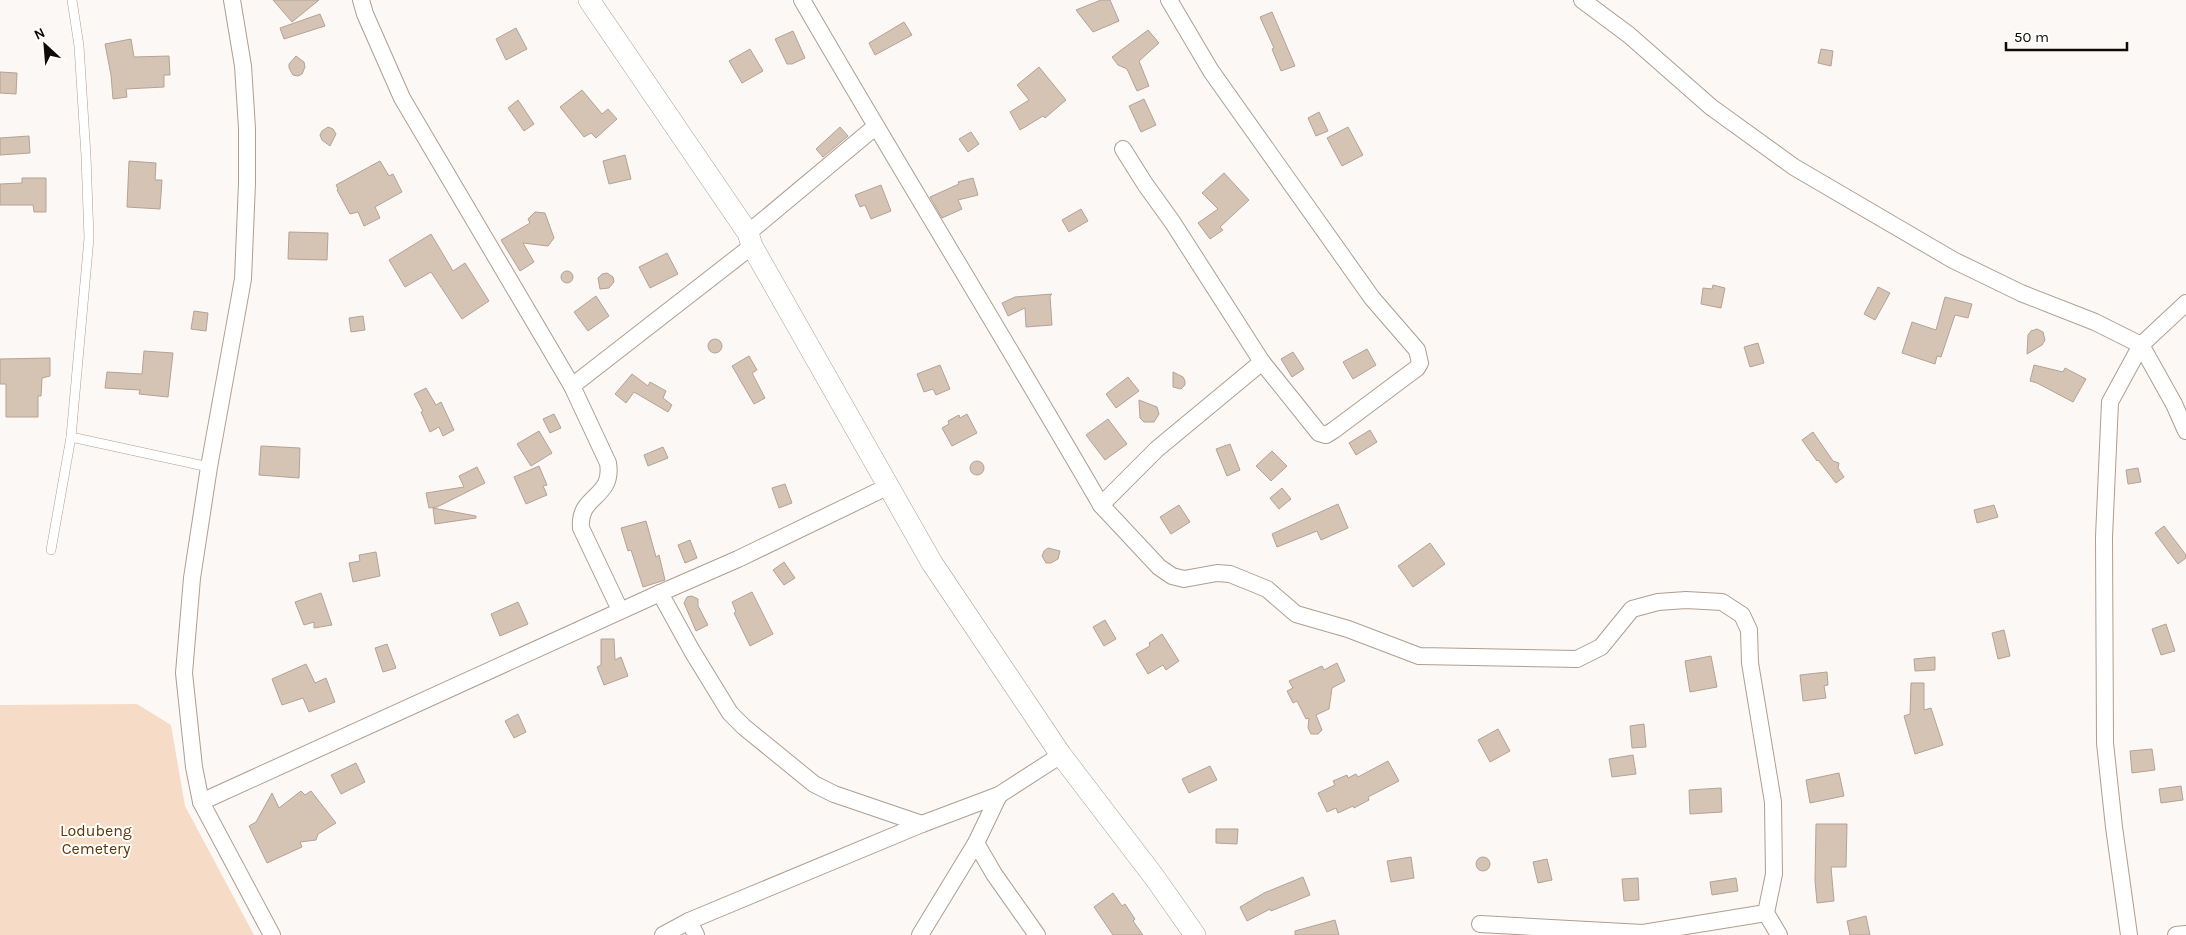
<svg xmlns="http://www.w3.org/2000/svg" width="2186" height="935" font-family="Karla,sans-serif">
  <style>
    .green { fill: #f6dcc6 }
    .building { fill: #d5c3b4; stroke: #b4a395 }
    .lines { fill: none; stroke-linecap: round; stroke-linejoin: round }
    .service-casing { stroke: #af9e90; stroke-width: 10 }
    .minor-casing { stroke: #af9e90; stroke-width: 18 }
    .tertiary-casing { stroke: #af9e90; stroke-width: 22 }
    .service { stroke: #fff; stroke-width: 9 }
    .minor { stroke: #fff; stroke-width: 16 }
    .tertiary { stroke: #fff; stroke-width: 21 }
    .labels { text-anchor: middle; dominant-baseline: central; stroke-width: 4; stroke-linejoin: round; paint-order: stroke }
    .park-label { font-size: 16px; fill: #613603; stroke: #fff }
  </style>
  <rect width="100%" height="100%" fill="#fcf8f5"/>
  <polygon class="green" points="137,704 171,725 185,806 254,935 0,935 0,705"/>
  <g class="building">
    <polygon points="273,0 319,0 292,22"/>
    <polygon points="1101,0 1110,0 1119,21 1093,32 1076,10"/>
    <polygon points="1272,12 1295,66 1281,71 1272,49 1274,48 1260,17"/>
    <polygon points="320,14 325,26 284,39 280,28"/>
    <polygon points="904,22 912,35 875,55 869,43"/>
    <polygon points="516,28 527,49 506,60 496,39"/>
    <polygon points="1148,30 1159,43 1139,61 1149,86 1137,91 1127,69 1118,65 1112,57"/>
    <polygon points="793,31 805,58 792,64 787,64 775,39"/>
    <polygon points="131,39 134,57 169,56 170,75 164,75 164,87 126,89 127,97 113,99 111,75 105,44"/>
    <polygon points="750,49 763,71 742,83 729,61"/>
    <polygon points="1821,49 1833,51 1831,66 1818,63"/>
    <polygon points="296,56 304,62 305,67 302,74 298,76 293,75 289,68 289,64"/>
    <polygon points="1039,67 1066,100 1045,118 1043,116 1020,130 1010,112 1029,100 1017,85"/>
    <polygon points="0,72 17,73 16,94 0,93"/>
    <polygon points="582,90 602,114 608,109 617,119 596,138 591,133 584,137 560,107"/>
    <polygon points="1144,99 1156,125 1141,132 1129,106"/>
    <polygon points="518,100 534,124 524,131 508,108"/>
    <polygon points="1319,112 1328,131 1316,136 1308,118"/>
    <polygon points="328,127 333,129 336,134 330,146 322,140 320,135 322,131"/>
    <polygon points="840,127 848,136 823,157 816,149"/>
    <polygon points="1348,127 1363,155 1342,166 1327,138"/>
    <polygon points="971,132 979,144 968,152 959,139"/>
    <polygon points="29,136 30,153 0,155 0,138"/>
    <polygon points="625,155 631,179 609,184 603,161"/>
    <polygon points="129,161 156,163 155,180 162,180 160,209 127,207"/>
    <polygon points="380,161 389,176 393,174 402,192 375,207 380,218 364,226 358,212 350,214 337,190 338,189 336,185"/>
    <polygon points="1224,173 1249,200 1220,227 1223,230 1210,239 1198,223 1218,209 1202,193"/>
    <polygon points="22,178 46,178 46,212 34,212 33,205 0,205 0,184 22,183"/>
    <polygon points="973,178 978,195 958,200 962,209 942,218 930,197 959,184 958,182"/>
    <polygon points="881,185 891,211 871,219 865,205 860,207 855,195"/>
    <polygon points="1081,209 1088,221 1069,232 1062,220"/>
    <polygon points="535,212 545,213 554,238 548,246 523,243 534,262 520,271 501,240 530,223 528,219"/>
    <polygon points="289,232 328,233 327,260 288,259"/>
    <polygon points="431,234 453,271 465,263 489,301 462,319 431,272 405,287 389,260"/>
    <polygon points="667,253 678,274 650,288 639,267"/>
    <circle cx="567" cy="277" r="6"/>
    <polygon points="607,273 613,277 614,282 609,288 600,289 598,278 602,274"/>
    <polygon points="1713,285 1725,288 1721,308 1701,304 1703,288 1712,289"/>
    <polygon points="1878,287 1890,293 1875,320 1864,314"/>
    <polygon points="1052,294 1050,296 1052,325 1026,327 1025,308 1008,316 1002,303 1015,297"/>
    <polygon points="596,296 609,316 588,331 574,312"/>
    <polygon points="1945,297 1972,304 1968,318 1955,315 1941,357 1937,356 1935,364 1902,353 1912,322 1936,330"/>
    <polygon points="194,311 208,313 206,331 191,329"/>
    <polygon points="363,316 365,330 351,332 349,318"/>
    <polygon points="2037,329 2043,332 2045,340 2042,345 2027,354 2028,335 2031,331"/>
    <circle cx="715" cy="346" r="7"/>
    <polygon points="1758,343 1764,363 1750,367 1744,347"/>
    <polygon points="1367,349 1376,365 1353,379 1343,362"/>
    <polygon points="144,351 173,353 168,397 139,394 140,390 105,388 107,372 142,374"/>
    <polygon points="1293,352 1304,369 1292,377 1281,359"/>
    <polygon points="749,356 757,370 752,373 765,398 754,404 732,366"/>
    <polygon points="50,358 50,376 42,378 41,396 38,396 38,417 6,417 6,384 0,384 0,359"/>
    <polygon points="940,365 950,389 936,395 933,389 924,392 917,374"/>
    <polygon points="2034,365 2063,372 2065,368 2086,379 2073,402 2037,383 2030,381"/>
    <polygon points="1173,372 1183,377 1185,381 1185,385 1181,389 1173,387"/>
    <polygon points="632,374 648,386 650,382 666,391 663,398 672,405 668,412 634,392 626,403 615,394"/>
    <polygon points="1128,377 1139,391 1116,408 1106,394"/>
    <polygon points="426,388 436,405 441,402 454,430 443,436 439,427 430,432 421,412 423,411 414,394"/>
    <polygon points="1139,400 1157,407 1159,414 1154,422 1144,422 1140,418"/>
    <polygon points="554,414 561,428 550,433 543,419"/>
    <polygon points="967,414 977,433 952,446 942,428 949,424 948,421 959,415 960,418"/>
    <polygon points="1108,419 1127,444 1105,460 1086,435"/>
    <polygon points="1370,430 1377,442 1356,455 1349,443"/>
    <polygon points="539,431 552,453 531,466 517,444"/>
    <polygon points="1813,432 1833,461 1839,463 1838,468 1844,477 1836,483 1818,460 1817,461 1802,440"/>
    <polygon points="1230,444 1240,470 1227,476 1216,449"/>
    <polygon points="261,446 300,448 299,478 259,475"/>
    <polygon points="663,447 668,458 648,466 644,455"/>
    <polygon points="1272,451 1287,466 1271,481 1256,466"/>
    <circle cx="977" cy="468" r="7"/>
    <polygon points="539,466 547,485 543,486 547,495 526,504 514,477"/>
    <polygon points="477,467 485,483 437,507 429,508 426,493 464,487 459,476"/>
    <polygon points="2138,468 2141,482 2128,484 2126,470"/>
    <polygon points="785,484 792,503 779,508 772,488"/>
    <polygon points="1282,488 1291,499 1279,509 1270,498"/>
    <polygon points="1338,504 1348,528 1321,540 1317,531 1277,547 1272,534"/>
    <polygon points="1179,505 1190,522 1171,534 1160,517"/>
    <polygon points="1994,505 1998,517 1977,523 1974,510"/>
    <polygon points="433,508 476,516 476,518 435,524"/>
    <polygon points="646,521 656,557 659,555 665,580 643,587 631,550 628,551 621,528"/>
    <polygon points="2164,526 2186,555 2186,558 2178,564 2155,533"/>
    <polygon points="690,540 697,558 685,563 678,545"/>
    <polygon points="1430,543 1445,564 1413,587 1398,566"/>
    <polygon points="1048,548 1060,551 1058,559 1051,563 1046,563 1042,556 1044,551"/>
    <polygon points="376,552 380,576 353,582 349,563 360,561 359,555"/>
    <polygon points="784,562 795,578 784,585 773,570"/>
    <polygon points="752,592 773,634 750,646 734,613 736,612 732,602"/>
    <polygon points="321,593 332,625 314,628 314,622 304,625 295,602"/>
    <polygon points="692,596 698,599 698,606 708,625 696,631 684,603 687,597"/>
    <polygon points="518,602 528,624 500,636 491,614"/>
    <polygon points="1105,620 1116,639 1104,646 1093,627"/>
    <polygon points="2166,624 2175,651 2161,655 2152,629"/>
    <polygon points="2004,630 2010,656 1998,659 1992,633"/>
    <polygon points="1162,634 1179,661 1166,670 1163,665 1148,674 1136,654 1150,646 1149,643"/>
    <polygon points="601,639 614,639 615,660 621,657 628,676 604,685 597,667 601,665"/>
    <polygon points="387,644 396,668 383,672 375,648"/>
    <polygon points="1711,656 1717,687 1690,692 1685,661"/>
    <polygon points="1935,657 1935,670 1915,671 1914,659"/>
    <polygon points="1337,663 1345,681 1332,688 1329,709 1316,715 1322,730 1318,734 1311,734 1308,728 1309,718 1306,719 1297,701 1293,703 1287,691 1293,688 1289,681 1322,666 1324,670"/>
    <polygon points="306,664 315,683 326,678 335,702 309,712 303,698 282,705 272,679"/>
    <polygon points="1827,672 1828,685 1824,686 1826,698 1803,701 1800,675"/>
    <polygon points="1911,683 1924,683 1924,710 1931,708 1943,745 1915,754 1904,716 1910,714"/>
    <polygon points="518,714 526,732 514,738 505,721"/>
    <polygon points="1644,724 1646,747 1632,748 1630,726"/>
    <polygon points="1498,729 1510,751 1490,762 1478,740"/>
    <polygon points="2152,749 2155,770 2132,773 2130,751"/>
    <polygon points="1633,755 1636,774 1612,777 1609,759"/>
    <polygon points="1388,761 1399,781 1368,797 1369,800 1354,808 1353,806 1338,813 1336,808 1327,812 1318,793 1335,785 1333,781 1347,775 1348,778 1356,774 1358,777"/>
    <polygon points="356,763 365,782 341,794 331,775"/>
    <polygon points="1210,766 1217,780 1189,793 1182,779"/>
    <polygon points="1839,773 1844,796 1810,803 1806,780"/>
    <polygon points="2181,786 2183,800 2161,803 2159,789"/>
    <polygon points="1721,788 1722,812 1690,814 1689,790"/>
    <polygon points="301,791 305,795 311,791 336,823 318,834 316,840 300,842 302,847 267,863 249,826 256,822 272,793 279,808"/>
    <polygon points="1816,824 1847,824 1846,867 1831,867 1834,901 1817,903 1815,880"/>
    <polygon points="1216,829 1238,829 1237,844 1216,843"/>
    <circle cx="1483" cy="864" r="7"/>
    <polygon points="1411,857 1414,878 1391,882 1387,861"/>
    <polygon points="1547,859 1552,880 1538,883 1533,862"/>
    <polygon points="1303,877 1310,895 1271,911 1270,909 1247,921 1240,907 1264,893"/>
    <polygon points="1638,878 1639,900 1624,901 1622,879"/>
    <polygon points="1736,878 1738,891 1712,895 1710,882"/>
    <polygon points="1113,893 1122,906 1125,904 1135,919 1133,921 1143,935 1113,935 1094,907"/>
    <polygon points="1866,916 1870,935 1850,935 1847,921"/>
    <polygon points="1335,920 1339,935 1295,935 1295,931"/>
  </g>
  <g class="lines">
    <g class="service-casing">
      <g id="service">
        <polyline points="71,437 209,467"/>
        <polyline points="51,550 71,437 89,238 86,156 79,46 72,0"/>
      </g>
    </g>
    <g class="minor-casing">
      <g id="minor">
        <polyline points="232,0 243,66 247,128 247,183 243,279 209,467 192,578 184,673 194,767 201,802 272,935"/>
        <path d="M361,0L365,14L402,98L572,386L608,463C614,499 578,494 581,528L620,610"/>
        <path d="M802,0C900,169 1003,336 1101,505"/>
        <polyline points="1582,0 1629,35 1711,107 1794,167 1953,260 2021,293 2095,322 2141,345 2174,404 2186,431"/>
        <polyline points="1123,149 1145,184 1173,223 1262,362 1319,433 1326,435 1334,430 1417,368 1420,363 1417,350 1372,298 1211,71 1169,0"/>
        <polyline points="748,233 875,127"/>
        <polyline points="1262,362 1157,449 1101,505 1159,567 1172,576 1184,579 1217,573 1230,574 1267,589 1296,614 1348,629 1419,656 1577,659 1601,647 1632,609 1658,602 1686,600 1722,602 1742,615 1749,630 1750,663 1773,802 1774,874 1766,913 1779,935"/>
        <polyline points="572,386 752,246"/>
        <polyline points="660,593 738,559 889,486"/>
        <polyline points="201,802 660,593 692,651 730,713 744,727 814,784 834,794 922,824"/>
        <polyline points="976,843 994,874 1037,935"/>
        <polyline points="689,921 696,935"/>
        <polyline points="1480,924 1643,933 1766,913"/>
        <polyline points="663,935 689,921 922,824 999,795 1061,755"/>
        <polyline points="920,935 976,843 999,795"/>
        <polyline points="2129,935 2114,827 2105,743 2104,537 2110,402 2141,345 2186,303"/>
        <polyline points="2176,935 2186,934"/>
      </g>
    </g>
    <g class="tertiary-casing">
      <polyline id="tertiary" points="589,0 748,233 752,246 932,563 1061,755 1155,878 1195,935"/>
    </g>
    <use href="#service" class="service"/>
    <use href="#minor" class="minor"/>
    <use href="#tertiary" class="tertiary"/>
  </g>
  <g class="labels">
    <g class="park-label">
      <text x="96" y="830">Lodubeng<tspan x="96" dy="18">Cemetery</tspan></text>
    </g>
  </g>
  <g transform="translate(45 45) rotate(334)" stroke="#ffffff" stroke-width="4" paint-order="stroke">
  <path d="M0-4L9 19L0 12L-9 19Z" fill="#100a06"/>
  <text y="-8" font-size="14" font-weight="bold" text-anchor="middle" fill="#100a06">N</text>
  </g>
  <path d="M2006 42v8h121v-8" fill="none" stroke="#100a06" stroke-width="2.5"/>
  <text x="2014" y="42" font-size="15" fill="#100a06" stroke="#ffffff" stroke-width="4" paint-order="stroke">50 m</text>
</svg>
